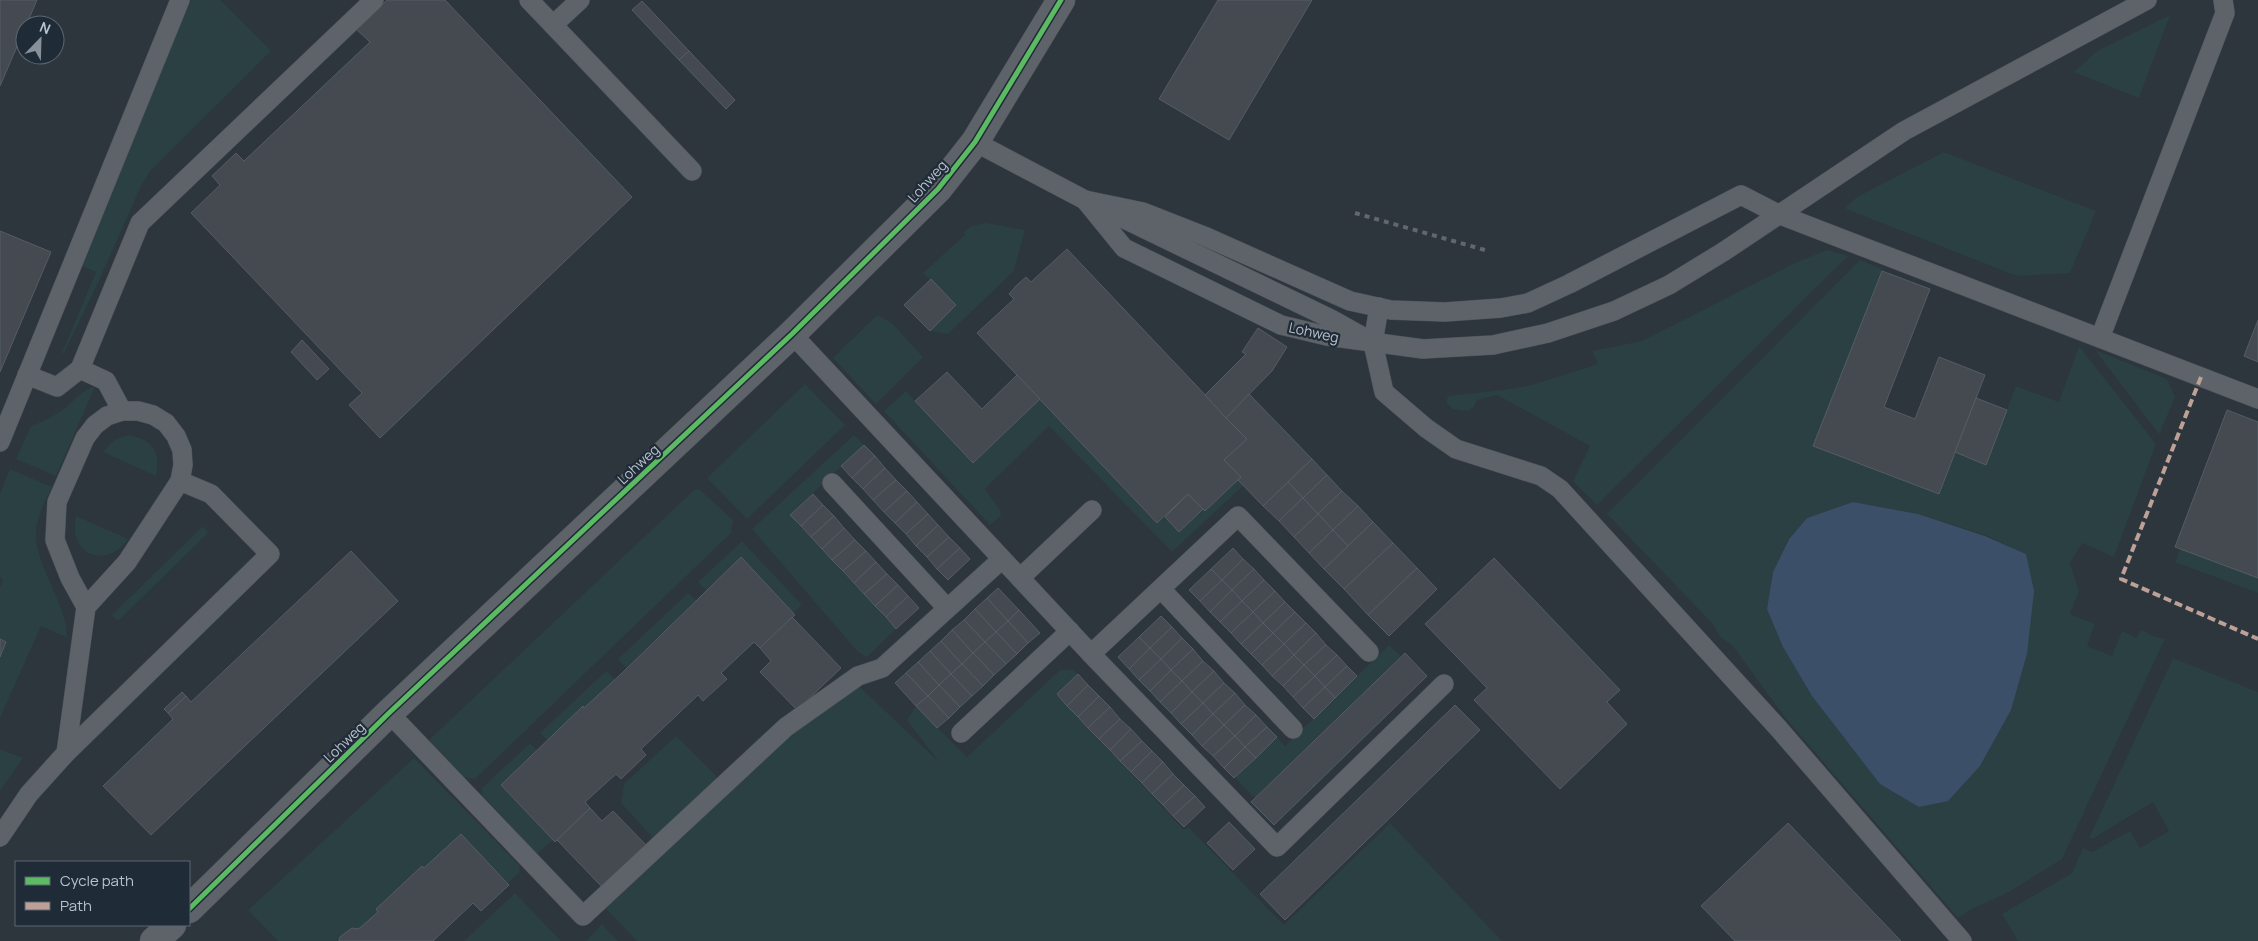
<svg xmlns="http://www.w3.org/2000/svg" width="2258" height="941" font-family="Manrope,sans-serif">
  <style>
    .green { fill: #2a4043; fill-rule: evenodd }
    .water { fill: #3c4f68 }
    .building { fill: #454a51; stroke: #565c64 }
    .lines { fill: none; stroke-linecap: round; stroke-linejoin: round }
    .lane-casing { stroke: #4c5157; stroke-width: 20 }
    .street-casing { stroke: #4c5157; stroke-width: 29 }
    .lane { stroke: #5e636a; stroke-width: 19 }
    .street { stroke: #5e636a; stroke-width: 28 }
    .rail { stroke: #62676e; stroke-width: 4; stroke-dasharray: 5 5; stroke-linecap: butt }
    .quiet { stroke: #bda197; stroke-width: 4; stroke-dasharray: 8 4; stroke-linecap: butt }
    .cycleway-casing { stroke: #202b38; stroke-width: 8 }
    .cycleway { stroke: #5cba63; stroke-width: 5 }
    .labels { text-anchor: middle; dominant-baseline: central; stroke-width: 4.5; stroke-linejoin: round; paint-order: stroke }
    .street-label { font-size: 14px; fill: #b9c1cc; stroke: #202b38 }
  </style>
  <rect width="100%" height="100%" fill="#2d353d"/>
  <g class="green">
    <polygon points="191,0 220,0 271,51 151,170 142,184 98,283 64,353 62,353 96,272 80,265"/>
    <polygon points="2170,15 2139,98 2074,72 2097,51"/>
    <polygon points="1944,152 2096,211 2070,273 2017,276 1846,209 1846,207 1857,197"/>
    <polygon points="986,223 1025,230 1014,271 948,334 930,331 956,305 923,273 965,235 964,232 971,226"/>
    <polygon points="1827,250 1848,256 1597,505 1573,481 1590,446 1497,395 1477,400 1474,407 1467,411 1453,409 1446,402 1448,396 1503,390 1532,385 1598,364 1592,351 1642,341 1795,263"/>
    <path d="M1860,260L1882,269V271L1813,446L1939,494L1955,452L1986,464L2016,386L2059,402L2079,346L2156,444L2114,557L2082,543L2070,563L2079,591L2070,614L2095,624L2087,646L2112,656L2122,631L2136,638L2141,630L2153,636L2165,639L2062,859L2009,892L1970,910L1958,918L1787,720L1732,645L1720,637L1713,624L1607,514ZM1853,502L1918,514L1985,535L2026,554L2027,654L2011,710L1980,766L1812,696L1783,647L1767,609L1773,572L1789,538L1807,518Z"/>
    <polygon points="877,315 892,323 923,357 876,404 833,358"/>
    <polygon points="2095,350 2167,379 2175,397 2160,433 2158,433"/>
    <polygon points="805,384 845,425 747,519 707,478"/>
    <path d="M95,387L56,476L16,459L31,426C43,422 56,415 66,407C75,400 84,388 95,387Z"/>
    <polygon points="906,391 973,463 1040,399 1157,523 1165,517 1172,524 1203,509 1205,511 1238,480 1244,485 1172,552 1049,426 985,489 1000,510 1001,516 990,525 884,411"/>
    <path d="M130,435C153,440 161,452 156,476L103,452C111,442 117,437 130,435Z"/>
    <polygon points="854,435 864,445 790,515 896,629 867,657 858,652 752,529"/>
    <path d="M10,469L52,487C45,502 36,518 36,534C35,565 72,615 66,637L41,626L0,718V587L3,579L0,577V493Z"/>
    <polygon points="699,489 733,520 731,533 475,779 464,777 429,740 694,490"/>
    <path d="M76,516L128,539C106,571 67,554 76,516Z"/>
    <polygon points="203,526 208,533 118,621 112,615"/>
    <polygon points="742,541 802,605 793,613 741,558 706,590 698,582"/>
    <polygon points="2180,549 2258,578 2258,593 2175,562"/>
    <polygon points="688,593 696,600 626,668 618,659"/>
    <polygon points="1389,645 1401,656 1255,798 1235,778 1277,737 1285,746"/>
    <polygon points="2173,658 2258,692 2258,941 2018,941 2002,914 2072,873 2083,848 2092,852 2130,831 2140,848 2169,831 2153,802 2092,839 2089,838"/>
    <polygon points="1060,670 1073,670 1078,674 1057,694 1184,830 1188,827 1284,925 1390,823 1502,941 637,941 605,908 789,735 859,686 939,762 907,720 916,706 967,757"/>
    <polygon points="606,671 615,679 548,741 540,733"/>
    <polygon points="676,736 716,776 717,783 656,841 621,803 624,784"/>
    <polygon points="530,743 537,750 501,785 553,840 537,854 482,795 482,788"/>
    <polygon points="0,749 23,758 0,791"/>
    <polygon points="414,758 520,866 519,873 508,883 461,834 424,868 422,867 376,909 378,912 361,927 358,929 352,928 340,937 339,941 278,941 248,910"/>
    <polygon points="515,893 561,941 464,941"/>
    <polygon points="602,924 618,941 586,941"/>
  </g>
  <polygon class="water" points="1853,502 1918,514 1985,536 2026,554 2034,591 2027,654 2011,710 1980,766 1948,801 1919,807 1880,784 1812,696 1783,647 1767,609 1773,572 1789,539 1807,518"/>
  <g class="building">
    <polygon points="0,0 37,0 0,86"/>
    <polygon points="387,0 445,0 632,197 380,438 349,405 362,393 191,213 220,185 212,176 236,153 244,161 370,42 356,29"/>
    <polygon points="1218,0 1312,0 1229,140 1159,99"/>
    <polygon points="642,1 689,51 679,60 632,10"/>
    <polygon points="689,51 735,100 726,109 679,60"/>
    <polygon points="0,231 51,252 0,372"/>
    <polygon points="1067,249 1247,439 1224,460 1241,477 1205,511 1188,494 1157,523 977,333 1014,299 1009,294 1017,285 1026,277 1031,282"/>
    <polygon points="1882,271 1930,289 1884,407 1915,419 1939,357 1985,375 1939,494 1813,446"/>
    <polygon points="931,279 956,305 930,331 904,305"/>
    <polygon points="2258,320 2258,362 2244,356"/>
    <polygon points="1258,328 1287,347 1272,371 1226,418 1205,395 1246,354 1242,352"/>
    <polygon points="302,340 329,369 317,380 291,352"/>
    <polygon points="947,372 982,409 1017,375 1040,399 973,463 915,401"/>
    <polygon points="1249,394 1312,459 1263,506 1238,480 1241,477 1224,460 1247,439 1226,418"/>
    <polygon points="1976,398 2007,410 1986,465 1955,452"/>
    <polygon points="2227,410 2258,422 2258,578 2175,547"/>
    <polygon points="864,445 875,456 852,478 841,466"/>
    <polygon points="875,456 885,468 863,489 852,478"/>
    <polygon points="1312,459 1327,475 1303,498 1288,482"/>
    <polygon points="885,468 896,480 873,500 863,489"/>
    <polygon points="1327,475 1342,491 1318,514 1303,498"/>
    <polygon points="896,480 907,491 884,512 873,500"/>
    <polygon points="1288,482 1303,498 1279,521 1263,506"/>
    <polygon points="907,491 917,502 895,523 884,512"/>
    <polygon points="1342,491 1358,506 1333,530 1318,514"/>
    <polygon points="813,494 823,505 801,526 790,515"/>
    <polygon points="1188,494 1203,509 1179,532 1165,517"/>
    <polygon points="1303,498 1318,514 1294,537 1279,521"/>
    <polygon points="917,502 928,514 906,534 895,523"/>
    <polygon points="823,505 834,516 811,537 801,526"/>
    <polygon points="1358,506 1373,522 1348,546 1333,530"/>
    <polygon points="928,514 938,525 916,546 906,534"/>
    <polygon points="1318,514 1333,530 1309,553 1294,537"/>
    <polygon points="834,516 844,528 822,549 811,537"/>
    <polygon points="1373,522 1393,543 1344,589 1324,569"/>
    <polygon points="938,525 949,537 927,557 916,546"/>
    <polygon points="844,528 855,540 832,560 822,549"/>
    <polygon points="1333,530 1348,546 1324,569 1309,553"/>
    <polygon points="949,537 960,548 937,569 927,557"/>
    <polygon points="855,540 866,551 843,571 832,560"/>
    <polygon points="1393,543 1417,568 1368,615 1344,589"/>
    <polygon points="960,548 970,559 948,580 937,569"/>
    <polygon points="1233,548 1243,559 1222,580 1211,569"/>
    <polygon points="351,551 398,601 151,835 103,786 173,719 168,713 173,709 186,696 191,702"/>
    <polygon points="866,551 876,562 854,583 843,571"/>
    <polygon points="741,557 795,615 760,648 754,642 721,673 727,679 703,701 698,695 641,749 646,755 621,779 616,774 585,802 590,808 555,842 501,785 583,706 584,708 621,674"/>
    <polygon points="1494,558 1620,690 1607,702 1627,724 1560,789 1474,700 1487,688 1425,624"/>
    <polygon points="1243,559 1254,569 1232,590 1222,580"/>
    <polygon points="876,562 887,574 864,594 854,583"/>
    <polygon points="1417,568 1437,589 1389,636 1368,615"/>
    <polygon points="1211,569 1222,580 1200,601 1189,590"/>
    <polygon points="1254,569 1264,580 1242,601 1232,590"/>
    <polygon points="887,574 898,585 875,606 864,594"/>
    <polygon points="1222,580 1232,590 1210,612 1200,601"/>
    <polygon points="1264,580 1275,591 1253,612 1242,601"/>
    <polygon points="898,585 908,596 886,617 875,606"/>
    <polygon points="998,588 1019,610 1008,621 987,598"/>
    <polygon points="1232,590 1242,601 1220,622 1210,612"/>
    <polygon points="1275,591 1285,602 1263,623 1253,612"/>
    <polygon points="908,596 919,608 896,629 886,617"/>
    <polygon points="987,598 1008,621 996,632 975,609"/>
    <polygon points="1242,601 1253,612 1231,633 1220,622"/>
    <polygon points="1285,602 1295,612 1273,633 1263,623"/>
    <polygon points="975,609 996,632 985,642 964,620"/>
    <polygon points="1019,610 1040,633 1028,643 1008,621"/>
    <polygon points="1253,612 1263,623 1241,644 1231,633"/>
    <polygon points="1295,612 1306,623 1284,644 1273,633"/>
    <polygon points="1161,616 1172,627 1150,648 1139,637"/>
    <polygon points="792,617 841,668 797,710 760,672 771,661 760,648"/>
    <polygon points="964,620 985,642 973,653 952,630"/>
    <polygon points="1008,621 1028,643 1017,654 996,632"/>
    <polygon points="1263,623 1273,633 1251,654 1241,644"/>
    <polygon points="1306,623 1316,633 1294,655 1284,644"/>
    <polygon points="1172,627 1182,638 1161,659 1150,648"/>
    <polygon points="952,630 973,653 962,664 941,641"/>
    <polygon points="996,632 1017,654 1006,664 985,642"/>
    <polygon points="1273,633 1284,644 1262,665 1251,654"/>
    <polygon points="1316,633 1326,645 1304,665 1294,655"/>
    <polygon points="1139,637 1150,648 1129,669 1118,657"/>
    <polygon points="1182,638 1193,649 1171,670 1161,659"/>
    <polygon points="0,639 6,642 0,657"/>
    <polygon points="941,641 962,664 951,674 930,651"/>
    <polygon points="985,642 1006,664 994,675 973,653"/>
    <polygon points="1284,644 1294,655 1272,676 1262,665"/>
    <polygon points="1326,645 1337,655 1315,676 1304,665"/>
    <polygon points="1150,648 1161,659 1139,680 1129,669"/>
    <polygon points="1193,649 1203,661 1182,681 1171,670"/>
    <polygon points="930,651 951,674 939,685 918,662"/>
    <polygon points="973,653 994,675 983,686 962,664"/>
    <polygon points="1405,653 1427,676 1274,825 1251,802"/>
    <polygon points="1294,655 1304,665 1283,686 1272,676"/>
    <polygon points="1337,655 1347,666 1325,687 1315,676"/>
    <polygon points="1161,659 1171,670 1150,691 1139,680"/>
    <polygon points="1203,661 1214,671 1192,692 1182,681"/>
    <polygon points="918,662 939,685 928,696 906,673"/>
    <polygon points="962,664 983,686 972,696 951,674"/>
    <polygon points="1304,665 1315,676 1293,697 1283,686"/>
    <polygon points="1347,666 1357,676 1335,698 1325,687"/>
    <polygon points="1171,670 1182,681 1160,702 1150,691"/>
    <polygon points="1214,671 1224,683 1203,703 1192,692"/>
    <polygon points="906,673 928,696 916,706 895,683"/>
    <polygon points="951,674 972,696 960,707 939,685"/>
    <polygon points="1078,674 1088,685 1067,706 1057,694"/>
    <polygon points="1315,676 1325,687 1303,708 1293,697"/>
    <polygon points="1182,681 1192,692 1171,713 1160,702"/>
    <polygon points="1224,683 1235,693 1213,714 1203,703"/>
    <polygon points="939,685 960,707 949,718 928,696"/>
    <polygon points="1088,685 1099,696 1078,717 1067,706"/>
    <polygon points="1325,687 1335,698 1314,719 1303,708"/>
    <polygon points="182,692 186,696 168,713 164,709"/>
    <polygon points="1192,692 1203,703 1181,724 1171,713"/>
    <polygon points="1235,693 1245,705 1224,725 1213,714"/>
    <polygon points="928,696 949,718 937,728 916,706"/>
    <polygon points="1099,696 1110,707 1088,728 1078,717"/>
    <polygon points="1203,703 1213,714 1192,735 1181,724"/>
    <polygon points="1245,705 1256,715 1235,736 1224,725"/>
    <polygon points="1455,705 1480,730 1285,920 1260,894"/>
    <polygon points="1110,707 1120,719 1099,739 1088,728"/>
    <polygon points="1213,714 1224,725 1202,746 1192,735"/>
    <polygon points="1256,715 1267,727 1245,747 1235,736"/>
    <polygon points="1120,719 1131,729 1110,750 1099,739"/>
    <polygon points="1224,725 1235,736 1213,756 1202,746"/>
    <polygon points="1267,727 1277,737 1256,758 1245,747"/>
    <polygon points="1131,729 1142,741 1120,761 1110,750"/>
    <polygon points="1235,736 1245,747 1224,768 1213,756"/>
    <polygon points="1142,741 1152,751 1131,772 1120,761"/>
    <polygon points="1245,747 1256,758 1234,778 1224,768"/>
    <polygon points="1152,751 1163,762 1142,783 1131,772"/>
    <polygon points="1163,762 1173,774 1152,794 1142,783"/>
    <polygon points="1173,774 1184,785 1163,805 1152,794"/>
    <polygon points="1184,785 1195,796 1173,816 1163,805"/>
    <polygon points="1195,796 1205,807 1184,827 1173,816"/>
    <polygon points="590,808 602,821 613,811 646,845 602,887 557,840"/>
    <polygon points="1229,822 1255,849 1233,870 1207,843"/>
    <polygon points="1788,823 1901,941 1735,941 1701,906"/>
    <polygon points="461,834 509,885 481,911 473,903 433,941 339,941 340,937 352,928 358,929 361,927 378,912 376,909 422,866 424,868"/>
  </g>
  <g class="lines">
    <g class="lane-casing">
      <g id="lane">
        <polyline points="529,0 553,25 580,0"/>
        <polyline points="553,25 692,171"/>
        <polyline points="975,142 1085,200 1331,319 1365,338"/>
        <polyline points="1085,200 1143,212 1204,236 1350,301 1391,310 1445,312 1501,308 1528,303 1569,284 1741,195 1778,214 1866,248 2258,399"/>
        <polyline points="1085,200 1124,248 1281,325 1327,336 1423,349 1493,345 1548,333 1614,311 1669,285 1723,252 1904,131 2147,0"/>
        <polyline points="1379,307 1373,343 1384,392 1426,428 1456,449 1541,476 1560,489 1779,729 1962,941"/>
        <polyline points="792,334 1091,654 1238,516 1369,652"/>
        <polyline points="2100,338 2225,13 2223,0"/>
        <polyline points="80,369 106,381 122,411"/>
        <polyline points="27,375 57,387 80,369 140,223 374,0"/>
        <polyline points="0,442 180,0"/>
        <polyline points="832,483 947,608"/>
        <polyline points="1020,578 1092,510"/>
        <polyline points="1161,589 1293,729"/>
        <polyline points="1091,654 1277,847 1444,684"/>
        <polyline points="389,713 583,916 786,727 858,676 882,668 1002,559"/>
        <polyline points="961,733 1070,631"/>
        <polyline points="66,753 86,607 70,578 55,540 57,502 85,438 95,425 107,416 122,411 138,411 153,415 166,423 176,436 182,450 183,465 180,481 127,562 86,607"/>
        <polyline points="0,837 29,794 66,753 270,554 211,494 180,481"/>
      </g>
    </g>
    <g class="street-casing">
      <g id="street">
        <polyline points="189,909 389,713 792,334 938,189 975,142 1061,0"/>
        <polyline points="154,941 172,925"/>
      </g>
    </g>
    <use href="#lane" class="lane"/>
    <use href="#street" class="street"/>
    <polyline class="rail" points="1355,213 1485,250"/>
    <polyline class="quiet" points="2201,377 2121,579 2258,639"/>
    <g class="cycleway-casing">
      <polyline id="cycleway" points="189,909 389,713 792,334 938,189 975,142 1061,0"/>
    </g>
    <use href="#cycleway" class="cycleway"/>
  </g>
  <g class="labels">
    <g class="street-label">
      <text transform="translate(927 181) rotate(-48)">Lohweg</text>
      <text transform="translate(1314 332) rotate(12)">Lohweg</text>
      <text transform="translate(638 464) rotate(-43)">Lohweg</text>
      <text transform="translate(344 742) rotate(-44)">Lohweg</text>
    </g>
  </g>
  <rect x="15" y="861" width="175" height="65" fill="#202b38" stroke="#5d6773"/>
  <rect x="25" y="877" width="25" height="8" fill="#5cba63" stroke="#5d6773"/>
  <text x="60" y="886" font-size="15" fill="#b9c1cc">Cycle path</text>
  <rect x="25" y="902" width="25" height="8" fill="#bda197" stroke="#5d6773"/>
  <text x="60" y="911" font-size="15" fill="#b9c1cc">Path</text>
  <g transform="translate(40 40) rotate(23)"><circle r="24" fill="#202b38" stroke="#5d6773"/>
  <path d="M0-4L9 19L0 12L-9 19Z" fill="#88909a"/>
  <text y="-8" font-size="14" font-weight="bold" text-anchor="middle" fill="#b9c1cc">N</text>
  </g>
</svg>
